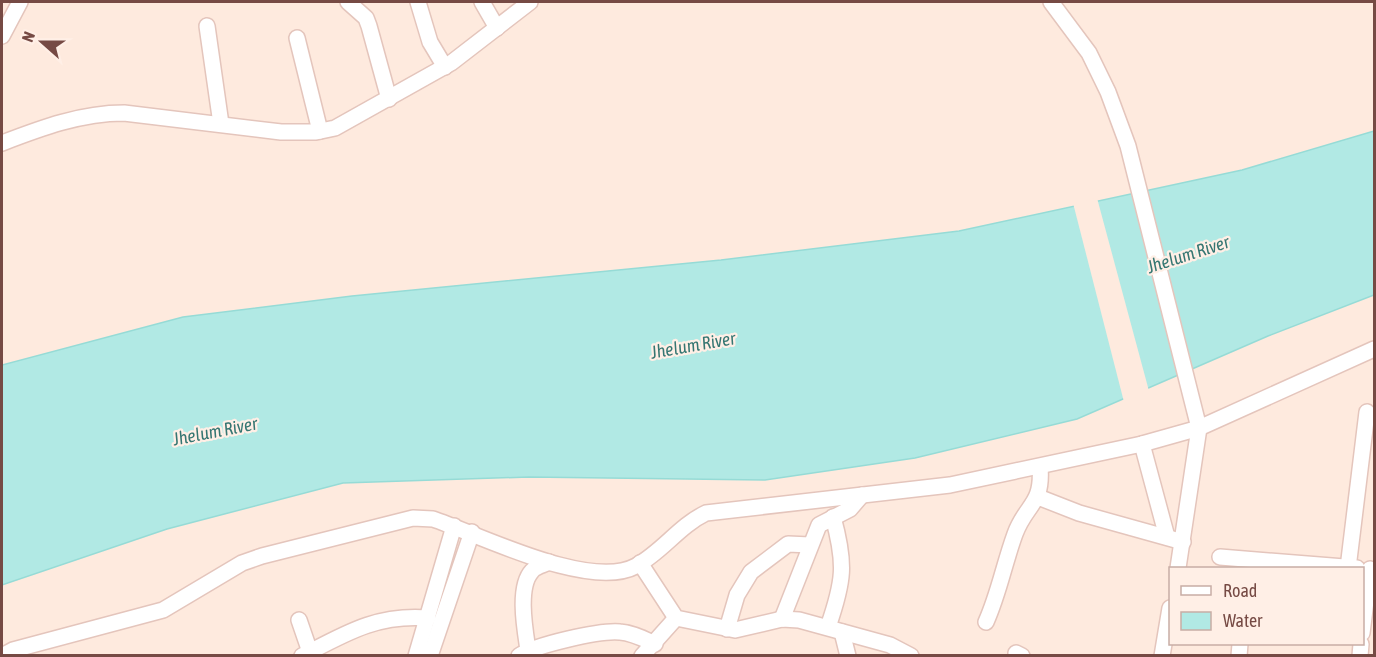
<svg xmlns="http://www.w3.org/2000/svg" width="1376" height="657" font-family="'Asap Condensed',sans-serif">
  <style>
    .water { fill: #b1e9e4; stroke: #96dbd6; stroke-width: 1.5 }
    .pier { fill: #feeade }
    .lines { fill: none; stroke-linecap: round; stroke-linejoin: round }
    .minor-casing { stroke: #e4c5bc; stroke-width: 18 }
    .minor { stroke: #fff; stroke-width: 15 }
    .labels { text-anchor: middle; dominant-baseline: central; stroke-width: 4.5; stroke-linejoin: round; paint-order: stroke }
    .water-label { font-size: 18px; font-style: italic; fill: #357672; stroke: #ffefe6 }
  </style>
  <rect width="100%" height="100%" fill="#feeade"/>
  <polygon class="water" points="1374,131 1374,295 1268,336 1077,419 915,458 765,480 529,477 343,483 167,529 2,585 2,365 183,317 352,296 721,260 959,231 1242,170"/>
  <polygon class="pier" points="1097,198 1149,391 1124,402 1073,203"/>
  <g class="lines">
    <g class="minor-casing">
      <g id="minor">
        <polyline points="348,2 366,18 369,26 389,99"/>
        <polyline points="418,2 430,42 445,67"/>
        <polyline points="482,2 497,28"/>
        <polyline points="1051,2 1089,53 1108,92 1128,146 1199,428 1178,568"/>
        <polyline points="207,26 221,124"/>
        <polyline points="2,36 20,2"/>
        <polyline points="297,38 320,131"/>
        <path d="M2,143C41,128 81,113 124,113L281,132H316L335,128L451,63L530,2"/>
        <polyline points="1142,444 1167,537"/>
        <polyline points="1038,497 1079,513 1183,542"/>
        <polyline points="1220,557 1357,568"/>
        <polyline points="640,563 676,618 735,630 782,619 799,620 890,645 911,656"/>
        <polyline points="1348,568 1367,412"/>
        <polyline points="782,619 819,525 850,509 862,495"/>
        <polyline points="299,620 310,652"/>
        <path d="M986,622C999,593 1004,564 1015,534C1026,504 1043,505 1040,467"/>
        <path d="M828,627C844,581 846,564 833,517"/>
        <polyline points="727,629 737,595 751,572 788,544 810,545"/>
        <polyline points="842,632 848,656"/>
        <polyline points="1362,633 1370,569"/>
        <path d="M528,650C525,630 517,587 532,571C536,566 544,565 549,562"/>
        <polyline points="1016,653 1022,656"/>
        <path d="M2,656L13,650L163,610L242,563L262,556L413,518L433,519C480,535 590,591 636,566C662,552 679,526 706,513L950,485L1142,444L1199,428L1374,349"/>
        <path d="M302,656C346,633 377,614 428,618"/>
        <polyline points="416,656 454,526"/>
        <polyline points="430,656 472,532"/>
        <path d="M519,656C535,645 600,630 620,632C633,633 644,639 655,644"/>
        <polyline points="642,656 676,618"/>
        <polyline points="1162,656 1170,608"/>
        <polyline points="1239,656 1240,644"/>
        <polyline points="1360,656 1361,644"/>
      </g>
    </g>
    <use href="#minor" class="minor"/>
  </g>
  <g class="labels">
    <g class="water-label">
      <text transform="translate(1188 254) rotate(-18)">Jhelum River</text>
      <text transform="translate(693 345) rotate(-10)">Jhelum River</text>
      <text transform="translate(215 431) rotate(-11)">Jhelum River</text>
    </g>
  </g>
  <rect width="1376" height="657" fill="none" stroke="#764a44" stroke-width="6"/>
  <rect x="1169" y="567" width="195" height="78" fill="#ffefe6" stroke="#c8ada5" stroke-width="1.5"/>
  <rect x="1181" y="586" width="30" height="9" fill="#ffffff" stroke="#c8ada5" stroke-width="1.5"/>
  <text x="1223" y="597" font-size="18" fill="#764a44">Road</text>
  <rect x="1181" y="612" width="30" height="18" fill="#b1e9e4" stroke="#c8ada5" stroke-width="1.5"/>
  <text x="1223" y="627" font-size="18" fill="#764a44">Water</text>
  <g transform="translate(42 42) rotate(291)" stroke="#ffefe6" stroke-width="4.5" paint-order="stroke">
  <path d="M0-4.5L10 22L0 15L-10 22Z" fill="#764a44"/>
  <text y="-9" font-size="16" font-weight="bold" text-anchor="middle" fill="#764a44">N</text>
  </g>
</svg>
